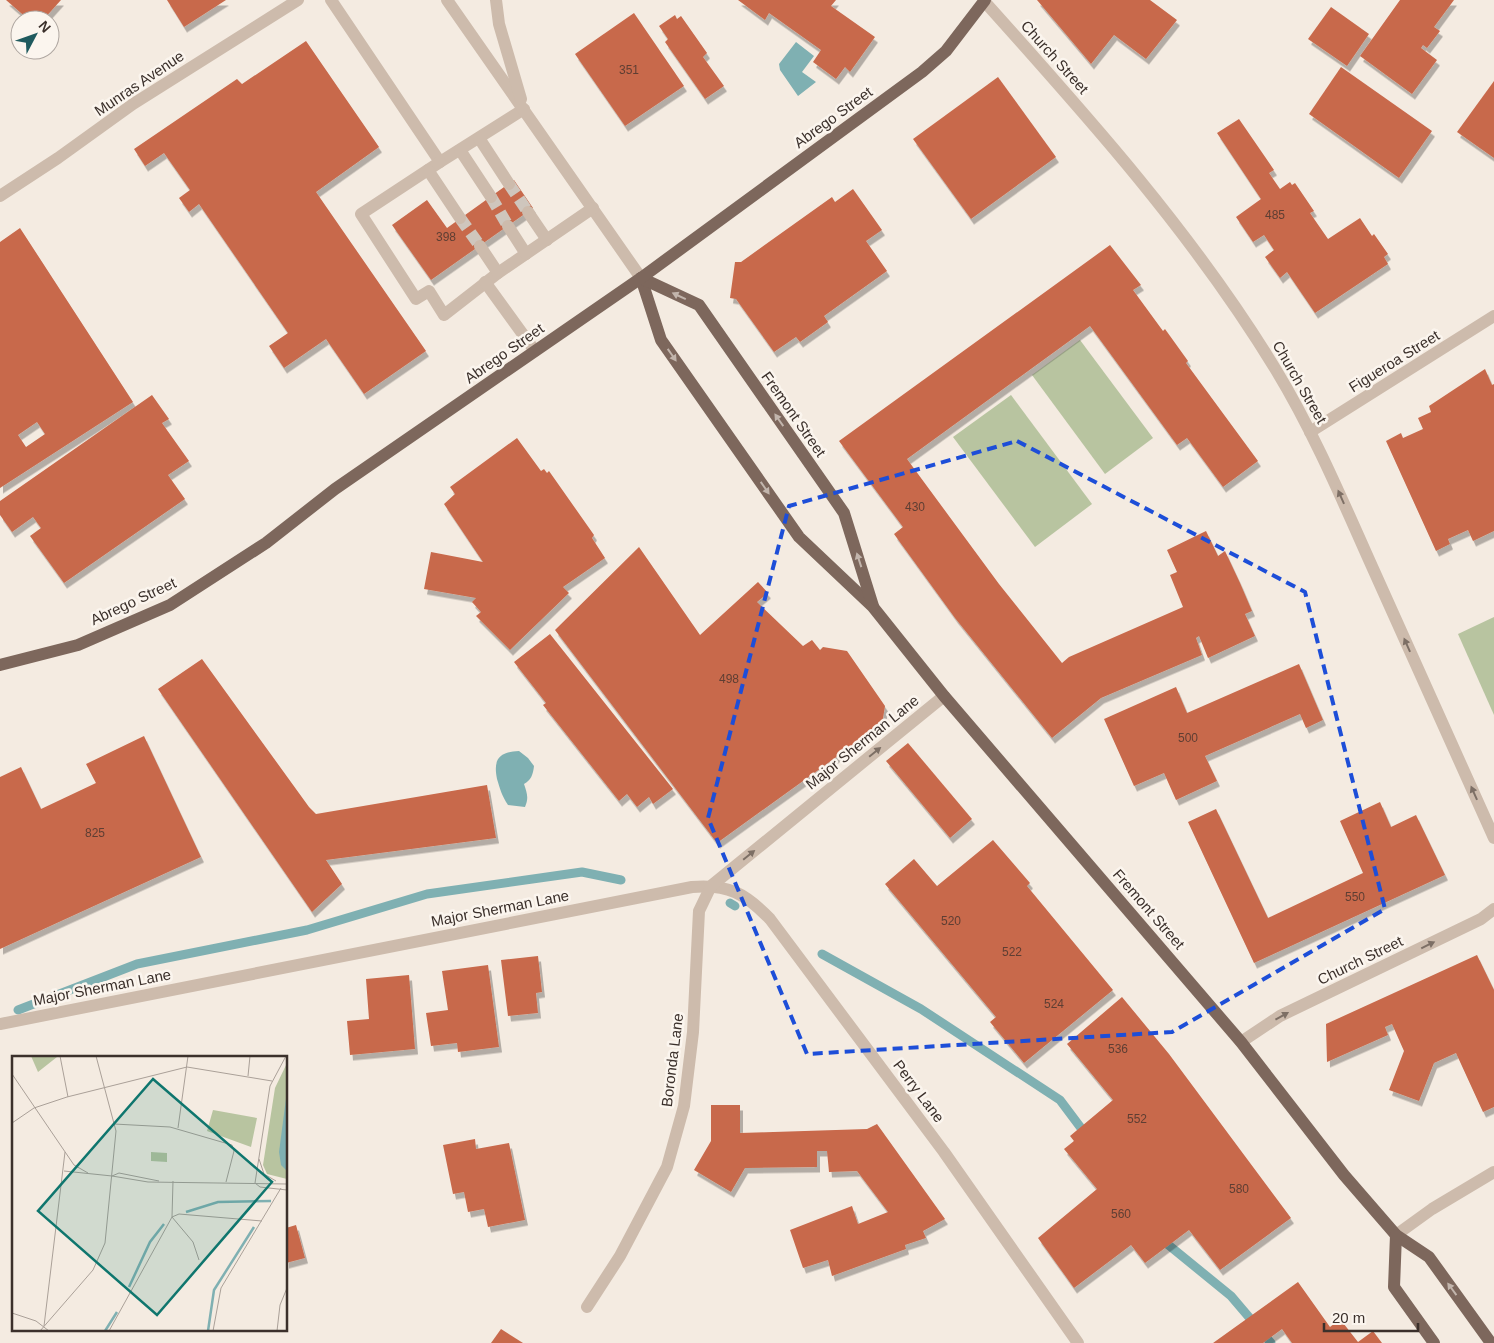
<svg xmlns="http://www.w3.org/2000/svg" width="1494" height="1343" font-family="Arial,sans-serif">
  <style>
    .green { fill: #b8c4a0 }
    .water { fill: #7fb0b2 }
    .lines { fill: none; stroke-linecap: round; stroke-linejoin: round }
    .stream { stroke: #7fb0b2; stroke-width: 9 }
    .building { fill: #c8694b; fill-rule: evenodd; filter: url(#shadow) }
    .minor-tunnel { stroke: #cfc6bd; stroke-width: 12; stroke-dasharray: 12 6; stroke-linecap: butt }
    .minor { stroke: #cdbbac; stroke-width: 12 }
    .major { stroke: #7d675c; stroke-width: 12 }
    .oneway { fill: #c2b5ac }
    .oneway2 { fill: #7d6f65 }
    .marked { fill: none; stroke: #1d4ed8; stroke-width: 4; stroke-dasharray: 10 6; stroke-linejoin: round }
    .labels { text-anchor: middle; dominant-baseline: central; stroke-width: 5; stroke-linejoin: round; paint-order: stroke }
    .number-label { font-size: 12px; fill: #5e3e33 }
    .street-label { font-size: 15px; fill: #3b302b; stroke: #fbf5ee }
    .inset-river { fill: none; stroke: #7fb0b2; stroke-width: 2.5 }
    .inset-road { fill: none; stroke: #aaa098; stroke-width: 1 }
    .view { fill: #0f766e; fill-opacity: 0.15; stroke: #0f766e; stroke-width: 2.5 }
    .inset-edge { fill: none; stroke: #3b302b; stroke-width: 2.5 }
  </style>
  <defs>
    <filter id="shadow"><feDropShadow dx="3" dy="5.5" stdDeviation="0" flood-color="#0004"/></filter>
  </defs>
  <rect width="100%" height="100%" fill="#f4ebe1"/>
  <g class="green">
    <polygon points="1080,340 1153,438 1105,474 1032,375"/>
    <polygon points="1011,395 1092,504 1035,547 953,437"/>
    <polygon points="1494,617 1494,715 1458,634"/>
  </g>
  <g class="water">
    <polygon points="796,42 814,56 802,72 816,82 798,96 780,70 779,64"/>
    <path d="M519,751L528,758L534,766C533,775 531,780 524,784C527,793 529,798 525,807L508,805C502,796 500,789 497,779C493,759 499,752 519,751Z"/>
  </g>
  <g class="lines">
    <g class="stream">
      <polyline points="730,903 735,906"/>
      <polyline points="822,954 921,1009 1060,1100 1087,1136"/>
      <polyline points="18,1010 137,964 307,930 427,894 582,872 621,880"/>
      <polyline points="1161,1237 1166,1243 1231,1296 1271,1343"/>
    </g>
  </g>
  <g class="building">
    <polygon points="6,0 61,0 43,20 29,20"/>
    <polygon points="167,0 226,0 184,27"/>
    <polygon points="738,0 836,0 831,6 875,37 850,72 845,67 836,79 813,62 821,50 769,13 765,20"/>
    <polygon points="1037,0 1150,0 1177,20 1146,59 1114,35 1091,64"/>
    <polygon points="1400,0 1454,0 1434,27 1440,31 1427,48 1423,45 1421,48 1437,60 1412,94 1360,56"/>
    <polygon points="1331,7 1369,34 1347,66 1308,39"/>
    <polygon points="634,13 684,86 625,126 575,54"/>
    <polygon points="675,15 677,19 681,16 707,53 703,57 724,86 705,99 665,42 668,39 659,26"/>
    <polygon points="306,41 379,147 316,192 426,351 364,394 326,339 284,368 269,346 288,333 199,204 189,212 179,198 190,190 164,153 145,166 134,149 237,79 242,84"/>
    <polygon points="1341,67 1432,131 1399,178 1309,114"/>
    <polygon points="998,77 1056,157 971,219 913,139"/>
    <polygon points="1494,81 1494,158 1457,132"/>
    <polygon points="1239,119 1274,170 1269,173 1280,189 1290,182 1292,185 1295,183 1314,211 1310,213 1328,239 1360,218 1372,236 1374,234 1388,254 1384,257 1388,264 1315,313 1287,272 1280,278 1265,257 1274,250 1264,235 1253,242 1236,217 1261,199 1217,133"/>
    <polygon points="514,180 533,208 431,280 392,225 427,200 447,228"/>
    <polygon points="853,189 882,230 866,241 887,271 824,316 828,322 800,342 796,337 774,352 736,299 730,298 735,262 741,262 832,197 835,202"/>
    <path d="M20,228L133,402L0,488V242ZM37,422L45,434L26,447L18,435Z"/>
    <polygon points="1110,245 1141,285 1133,290 1163,331 1165,329 1188,361 1186,363 1258,461 1223,487 1187,438 1177,445 1090,326 907,459 999,584 1062,663 1069,657 1183,607 1170,575 1177,572 1167,550 1206,531 1218,556 1225,551 1240,583 1252,611 1245,614 1255,636 1208,658 1199,636 1196,638 1202,655 1101,698 1052,738 955,618 894,534 903,527 839,441"/>
    <polygon points="1485,369 1492,385 1494,384 1494,531 1473,541 1468,530 1448,539 1450,544 1436,551 1386,441 1401,433 1403,438 1423,429 1418,418 1431,412 1429,406"/>
    <polygon points="152,395 169,419 162,423 189,461 168,475 185,499 64,583 30,536 41,528 33,517 12,532 0,515 0,501"/>
    <polygon points="517,438 541,471 544,469 547,473 549,471 594,535 592,538 605,558 563,587 569,593 510,650 476,616 481,612 472,602 476,598 424,589 431,552 483,562 444,504 455,494 450,487"/>
    <polygon points="639,547 700,635 758,582 768,593 757,602 803,646 812,640 820,650 823,647 847,651 885,706 882,724 717,843 555,630"/>
    <polygon points="550,634 673,789 653,804 649,797 637,807 627,794 619,801 543,705 546,703 514,662"/>
    <polygon points="202,659 309,807 316,814 487,785 496,838 326,860 342,884 312,912 158,689"/>
    <polygon points="1299,664 1323,720 1306,728 1300,714 1205,756 1217,781 1176,800 1164,773 1134,786 1104,719 1176,687 1187,713"/>
    <polygon points="144,736 201,857 0,949 0,777 21,767 41,809 96,783 86,764"/>
    <polygon points="908,743 972,819 950,838 886,761"/>
    <polygon points="1380,802 1391,827 1416,815 1445,875 1254,963 1188,822 1216,809 1268,918 1363,873 1340,821"/>
    <polygon points="993,840 1030,883 1027,886 1113,990 1024,1063 990,1022 996,1017 885,884 914,859 937,886"/>
    <polygon points="1477,955 1494,990 1494,1107 1483,1112 1456,1053 1434,1063 1419,1101 1389,1090 1404,1051 1392,1024 1385,1027 1388,1035 1327,1062 1326,1024"/>
    <polygon points="538,956 542,992 536,993 538,1013 508,1016 501,960"/>
    <polygon points="488,965 499,1047 458,1052 457,1043 431,1046 426,1013 448,1010 442,971"/>
    <polygon points="409,975 415,1049 350,1055 347,1021 369,1019 366,979"/>
    <polygon points="1122,997 1169,1054 1291,1218 1220,1270 1189,1230 1145,1263 1131,1245 1074,1288 1038,1238 1097,1189 1064,1149 1074,1141 1070,1136 1113,1100 1067,1044"/>
    <polygon points="711,1105 740,1105 740,1133 867,1129 877,1124 945,1219 923,1231 926,1238 905,1245 906,1249 832,1276 828,1260 803,1268 790,1230 852,1206 858,1224 888,1212 857,1171 829,1172 827,1151 817,1151 817,1167 745,1168 731,1192 694,1170 711,1141"/>
    <polygon points="475,1139 476,1149 509,1143 525,1220 488,1227 484,1209 468,1212 464,1192 453,1194 443,1145"/>
    <polygon points="296,1225 305,1258 286,1263 286,1228"/>
    <polygon points="1298,1282 1330,1327 1340,1319 1358,1342 1373,1331 1382,1343 1292,1343 1282,1329 1263,1343 1213,1343"/>
    <polygon points="501,1329 523,1343 491,1343"/>
  </g>
  <g class="lines">
    <g class="minor-tunnel">
      <polyline points="509,184 528,212"/>
      <polyline points="491,197 508,226"/>
      <polyline points="460,218 480,246"/>
    </g>
    <g class="minor">
      <polyline points="331,0 440,162 524,109"/>
      <polyline points="447,0 641,278"/>
      <polyline points="496,0 499,24 521,99"/>
      <path d="M984,1C1089,118 1194,235 1276,370C1313,431 1341,497 1370,562C1411,654 1453,746 1494,838"/>
      <polyline points="479,138 509,184"/>
      <polyline points="460,150 491,197"/>
      <polyline points="440,162 361,214 416,299 429,291 444,315 498,273 593,208"/>
      <polyline points="428,170 460,218"/>
      <polyline points="0,196 58,158 133,104 298,0"/>
      <polyline points="528,212 547,240"/>
      <polyline points="508,226 526,254"/>
      <polyline points="480,246 498,273"/>
      <polyline points="485,282 535,351"/>
      <polyline points="1310,432 1494,316"/>
      <path d="M0,1024L692,887C728,884 745,893 770,919L944,1152L1078,1343"/>
      <polyline points="1241,1042 1280,1016 1481,919 1494,909"/>
      <polyline points="1396,1235 1432,1209 1494,1172"/>
      <polyline points="587,1307 620,1256 667,1167 684,1106 693,1032 699,911 711,886 944,696"/>
    </g>
    <g class="major">
      <polyline points="641,278 661,340 799,537 873,607 944,696 1241,1042 1344,1175 1396,1235 1429,1257 1491,1343"/>
      <polyline points="641,278 699,305 844,513 873,606"/>
      <polyline points="0,665 78,645 170,605 266,543 335,489 641,278 922,72 946,51 985,0"/>
      <polyline points="1396,1235 1394,1287 1434,1343"/>
    </g>
  </g>
  <defs><path id="oneway-solid" d="M-6-.8H1V-3.2L6.5 0L1 3.2V.8H-6Z" transform="scale(1.25)"/></defs>
  <g class="oneway">
    <use href="#oneway-solid" transform="translate(679 296) rotate(-155)"/>
    <use href="#oneway-solid" transform="translate(672 355) rotate(55)"/>
    <use href="#oneway-solid" transform="translate(779 420) rotate(-125)"/>
    <use href="#oneway-solid" transform="translate(765 488) rotate(55)"/>
    <use href="#oneway-solid" transform="translate(859 560) rotate(-108)"/>
    <use href="#oneway-solid" transform="translate(1452 1289) rotate(-126)"/>
  </g>
  <g class="oneway2">
    <use href="#oneway-solid" transform="translate(1341 497) rotate(-114)"/>
    <use href="#oneway-solid" transform="translate(1407 645) rotate(-114)"/>
    <use href="#oneway-solid" transform="translate(875 752) rotate(-39)"/>
    <use href="#oneway-solid" transform="translate(1474 793) rotate(-114)"/>
    <use href="#oneway-solid" transform="translate(749 855) rotate(-39)"/>
    <use href="#oneway-solid" transform="translate(1428 945) rotate(-26)"/>
    <use href="#oneway-solid" transform="translate(1282 1016) rotate(-29)"/>
  </g>
  <path class="marked" d="M1017,441L1305,592L1385,909L1172,1032L807,1054L708,818L789,506Z"/>
  <g class="labels">
    <g class="number-label">
      <text x="629" y="70">351</text>
      <text x="1275" y="215">485</text>
      <text x="446" y="237">398</text>
      <text x="915" y="507">430</text>
      <text x="729" y="679">498</text>
      <text x="1188" y="738">500</text>
      <text x="95" y="833">825</text>
      <text x="1355" y="897">550</text>
      <text x="951" y="921">520</text>
      <text x="1012" y="952">522</text>
      <text x="1054" y="1004">524</text>
      <text x="1118" y="1049">536</text>
      <text x="1137" y="1119">552</text>
      <text x="1239" y="1189">580</text>
      <text x="1121" y="1214">560</text>
    </g>
    <g class="street-label">
      <text transform="translate(1055 57) rotate(48)">Church Street</text>
      <text transform="translate(139 83) rotate(-34)">Munras Avenue</text>
      <text transform="translate(833 117) rotate(-36)">Abrego Street</text>
      <text transform="translate(504 353) rotate(-35)">Abrego Street</text>
      <text transform="translate(1394 361) rotate(-32)">Figueroa Street</text>
      <text transform="translate(1300 382) rotate(60)">Church Street</text>
      <text transform="translate(794 414) rotate(55)">Fremont Street</text>
      <text transform="translate(133 601) rotate(-25)">Abrego Street</text>
      <text transform="translate(862 742) rotate(-39)">Major Sherman Lane</text>
      <text transform="translate(500 908) rotate(-11)">Major Sherman Lane</text>
      <text transform="translate(1149 909) rotate(49)">Fremont Street</text>
      <text transform="translate(1360 960) rotate(-26)">Church Street</text>
      <text transform="translate(102 987) rotate(-11)">Major Sherman Lane</text>
      <text transform="translate(672 1060) rotate(-83)">Boronda Lane</text>
      <text transform="translate(919 1091) rotate(53)">Perry Lane</text>
    </g>
  </g>
  <g transform="translate(12 1056)">
    <rect width="275" height="275" fill="#f4ebe1"/>
    <path d="M19,0H45V1L26,16ZM275,7V123L255,118L251,109L263,32ZM201,54L245,62L239,91L195,75ZM139,96L155,97V106L139,105Z" fill="#b8c4a0"/>
    <path d="M275,35V115L269,109L267,96Z" fill="#7fb0b2"/>
    <path class="inset-river" d="M174,156L206,146L259,145M117,231L138,186L152,168M93,275L105,256M196,275L202,234L242,171"/>
    <path class="inset-road" d="M48,0L56,41M0,18L62,109L76,117M236,20L238,0M0,67L22,52L55,41L175,11L260,25M102,68L158,71L220,89L222,95L214,126M166,72L176,0M247,103L252,118L264,125M52,115L100,120M100,120L136,126L275,128M100,120L107,117L147,125M243,127L258,30L274,0M243,127L248,131L275,134M160,161L167,158L250,165M160,161L181,186L187,204M0,257L24,265L37,275M32,270L53,96M28,275L81,214L93,187L104,75L84,0M97,275L160,161L161,125M201,275L209,232L269,132M265,275L268,249L275,232"/>
    <path class="view" d="M141,23L260,126L145,259L26,155Z"/>
    <rect width="275" height="275" class="inset-edge"/>
  </g>
  <g transform="translate(35 35) rotate(49)"><circle r="24" fill="#fbf5ee" stroke="#aea6a0"/>
  <path d="M0-4L9 19L0 12L-9 19Z" fill="#1f5a5e"/>
  <text y="-8" font-size="14" font-weight="bold" text-anchor="middle" fill="#3b302b">N</text>
  </g>
  <path d="M1324 1323v8h94v-8" fill="none" stroke="#3b302b" stroke-width="2.5"/>
  <text x="1332" y="1323" font-size="15" fill="#3b302b" stroke="#fbf5ee" stroke-width="4" paint-order="stroke">20 m</text>
</svg>
